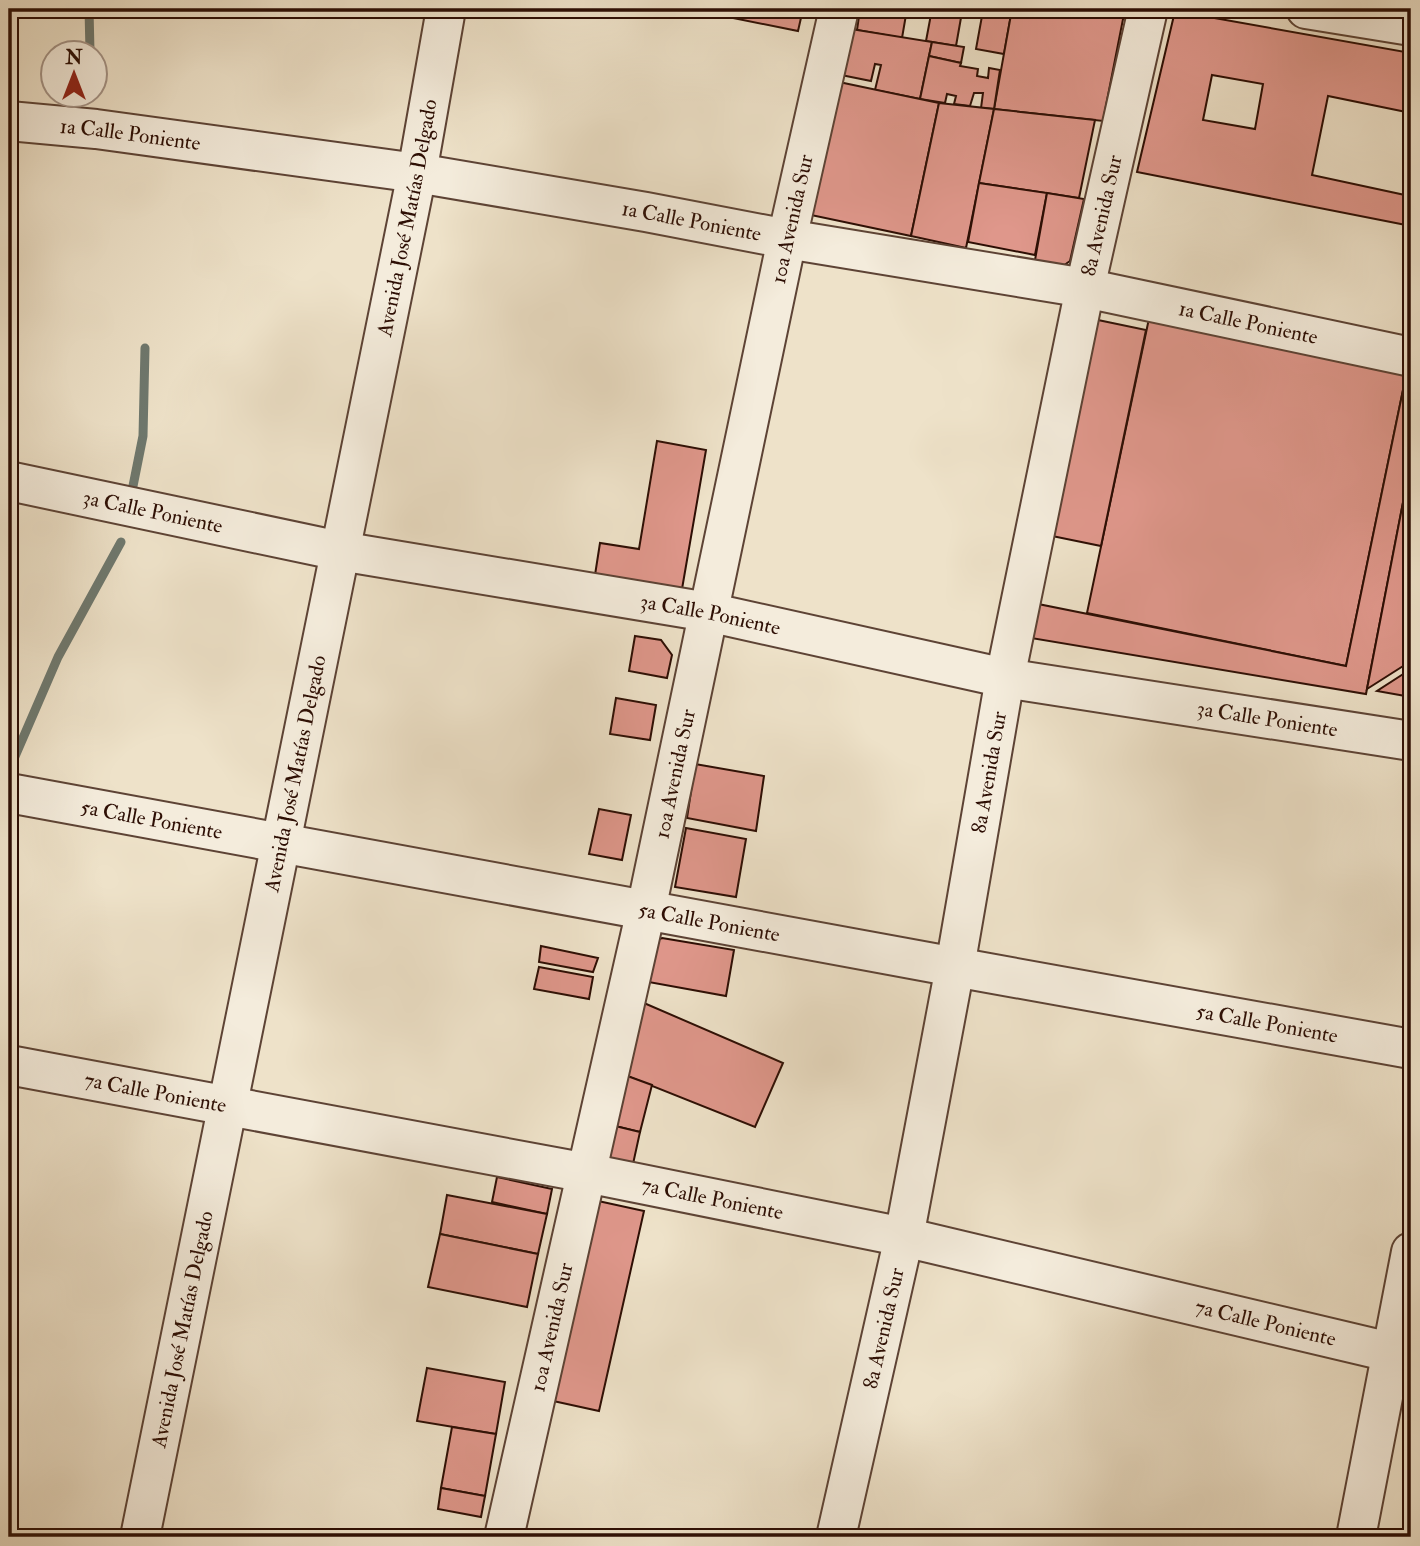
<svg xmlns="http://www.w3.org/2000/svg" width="1420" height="1546" font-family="'IM FELL Double Pica',serif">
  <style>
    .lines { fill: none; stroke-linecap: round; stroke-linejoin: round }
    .stream { stroke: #6e786e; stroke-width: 9 }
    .building { fill: #df978b; stroke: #2d0e04; stroke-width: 2; fill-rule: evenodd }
    .minor-casing { stroke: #5d4335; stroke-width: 42 }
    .minor { stroke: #f4ecdc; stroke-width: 38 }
    .labels { text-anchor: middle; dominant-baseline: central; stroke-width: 7; stroke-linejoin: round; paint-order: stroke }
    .street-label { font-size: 21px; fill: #2d0e04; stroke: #f4ecdc }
  </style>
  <rect width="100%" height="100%" fill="#eee2c9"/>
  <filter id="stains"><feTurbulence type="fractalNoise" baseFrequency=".00286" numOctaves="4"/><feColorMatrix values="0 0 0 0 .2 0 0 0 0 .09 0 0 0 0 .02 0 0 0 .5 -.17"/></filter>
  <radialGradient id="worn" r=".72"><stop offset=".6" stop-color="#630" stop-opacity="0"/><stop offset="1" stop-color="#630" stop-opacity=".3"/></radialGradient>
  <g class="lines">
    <g class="stream">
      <polyline points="89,9 90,52"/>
      <polyline points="133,486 143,436 145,348"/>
      <polyline points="10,768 58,657 121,542"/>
    </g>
  </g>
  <g class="building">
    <polygon points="719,9 803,9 798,31 718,15"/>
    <polygon points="860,9 907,9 902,38 857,30"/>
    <polygon points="932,9 1012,9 1004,54 976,49 982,16 962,12 956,46 926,41"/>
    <polygon points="1012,9 1125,9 1103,121 994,109"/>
    <path d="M1175,11L1411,53V113L1328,96L1312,175L1405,195L1411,165V226L1137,172ZM1212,75L1263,84L1255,129L1203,120Z"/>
    <polygon points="851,29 932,42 920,99 875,90 881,65 875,64 871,81 841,75"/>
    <polygon points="932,42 964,47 961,63 929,56"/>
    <polygon points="929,56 961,63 960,66 978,69 977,76 988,78 989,68 1000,70 994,109 981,108 983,93 974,93 970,106 954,104 956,96 947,94 945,103 920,99"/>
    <polygon points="839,82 939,103 911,236 811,215"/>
    <polygon points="939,103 994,109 966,248 911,236"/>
    <polygon points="994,109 1095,120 1079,198 979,183"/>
    <polygon points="979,183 1047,193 1035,255 968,242"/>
    <polygon points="1047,193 1084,199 1070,261 1063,266 1035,260"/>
    <polygon points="1151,309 1409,361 1346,666 1087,613"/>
    <polygon points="1098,320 1146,330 1101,546 1052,536"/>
    <polygon points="1409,361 1411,361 1411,461 1366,694 1031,638 1038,604 1346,666"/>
    <polygon points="657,441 706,450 682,589 595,575 600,543 639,549"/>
    <polygon points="1411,461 1411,661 1367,689"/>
    <polygon points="635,636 661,640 672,655 667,678 629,671"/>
    <polygon points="1411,669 1411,697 1377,691"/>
    <polygon points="616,698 656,705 650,740 610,734"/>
    <polygon points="695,764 764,776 756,831 687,818"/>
    <polygon points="599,809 631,815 622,860 589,854"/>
    <polygon points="686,828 746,839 736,897 675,887"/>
    <polygon points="662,938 734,950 726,996 643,981 649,946"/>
    <polygon points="541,946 598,958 593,972 539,962"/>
    <polygon points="539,967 593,977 589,999 534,989"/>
    <polygon points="637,1000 783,1063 755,1127 622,1074"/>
    <polygon points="622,1074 652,1085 640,1132 611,1125"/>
    <polygon points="611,1125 640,1132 633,1164 604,1157"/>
    <polygon points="497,1177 552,1189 547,1214 492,1202"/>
    <polygon points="447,1195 547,1214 538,1254 440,1234"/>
    <polygon points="589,1199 644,1211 599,1411 544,1399"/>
    <polygon points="440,1234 538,1254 527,1307 428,1287"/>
    <polygon points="427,1368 505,1382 496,1434 417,1421"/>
    <polygon points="452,1427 496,1434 485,1496 441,1488"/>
    <polygon points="441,1488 485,1496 481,1517 438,1509"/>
  </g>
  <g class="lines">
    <g class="minor-casing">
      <g id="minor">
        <polyline points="1306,9 1411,26"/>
        <path id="s1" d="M9,121L96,129L417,173L646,212L787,239L1085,288L1411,357"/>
        <path id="s2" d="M9,481L340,551L708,612L1005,678L1411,741"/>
        <path id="s3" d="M9,793L955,967L1411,1049"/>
        <path id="s4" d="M9,1065L587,1173L904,1237L1411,1357"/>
        <path id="s5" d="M140,1537L417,173L446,9"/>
        <path id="s6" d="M504,1537L646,910L787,239L839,9"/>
        <path id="s7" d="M836,1537L904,1237L955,967L1005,678L1085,288L1148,9"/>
        <polyline points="1356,1537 1411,1252"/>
      </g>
    </g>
    <use href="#minor" class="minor"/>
  </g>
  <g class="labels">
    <g class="street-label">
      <text stroke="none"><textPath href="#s1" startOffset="122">1a Calle Poniente</textPath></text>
      <text stroke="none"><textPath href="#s7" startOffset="1348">8a Avenida Sur</textPath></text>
      <text stroke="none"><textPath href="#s5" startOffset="1346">Avenida José Matías Delgado</textPath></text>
      <text stroke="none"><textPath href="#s6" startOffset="1349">10a Avenida Sur</textPath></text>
      <text stroke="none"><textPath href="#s1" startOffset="690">1a Calle Poniente</textPath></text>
      <text stroke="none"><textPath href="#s1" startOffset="1256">1a Calle Poniente</textPath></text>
      <text stroke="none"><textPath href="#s2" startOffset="147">3a Calle Poniente</textPath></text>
      <text stroke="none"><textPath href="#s2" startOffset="714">3a Calle Poniente</textPath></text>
      <text stroke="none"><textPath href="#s2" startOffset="1281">3a Calle Poniente</textPath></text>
      <text stroke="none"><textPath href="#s7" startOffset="780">8a Avenida Sur</textPath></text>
      <text stroke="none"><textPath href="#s5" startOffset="779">Avenida José Matías Delgado</textPath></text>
      <text stroke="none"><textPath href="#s6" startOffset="782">10a Avenida Sur</textPath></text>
      <text stroke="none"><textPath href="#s3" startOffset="145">5a Calle Poniente</textPath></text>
      <text stroke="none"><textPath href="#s3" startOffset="712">5a Calle Poniente</textPath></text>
      <text stroke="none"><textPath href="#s3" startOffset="1279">5a Calle Poniente</textPath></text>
      <text stroke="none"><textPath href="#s4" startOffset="149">7a Calle Poniente</textPath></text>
      <text stroke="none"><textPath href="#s4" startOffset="716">7a Calle Poniente</textPath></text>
      <text stroke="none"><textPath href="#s4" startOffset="1283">7a Calle Poniente</textPath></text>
      <text stroke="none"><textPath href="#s6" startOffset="215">10a Avenida Sur</textPath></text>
      <text stroke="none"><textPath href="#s5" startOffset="212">Avenida José Matías Delgado</textPath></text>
      <text stroke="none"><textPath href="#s7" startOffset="214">8a Avenida Sur</textPath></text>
    </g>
  </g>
  <rect width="1420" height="1546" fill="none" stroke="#eee2c9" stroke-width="35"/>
  <rect x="10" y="10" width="1399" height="1525" fill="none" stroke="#2d0e04" stroke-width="3.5"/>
  <rect x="18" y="18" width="1385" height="1511" fill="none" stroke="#2d0e04" stroke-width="2"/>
  <g transform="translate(74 74)"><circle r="33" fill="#f4ecdc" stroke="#a49386" stroke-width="2"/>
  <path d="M0-5L12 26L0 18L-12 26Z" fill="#8f2418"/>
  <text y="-10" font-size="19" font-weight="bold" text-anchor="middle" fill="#2d0e04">N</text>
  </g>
  <rect width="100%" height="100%" filter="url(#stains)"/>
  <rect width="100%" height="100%" fill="url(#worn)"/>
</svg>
